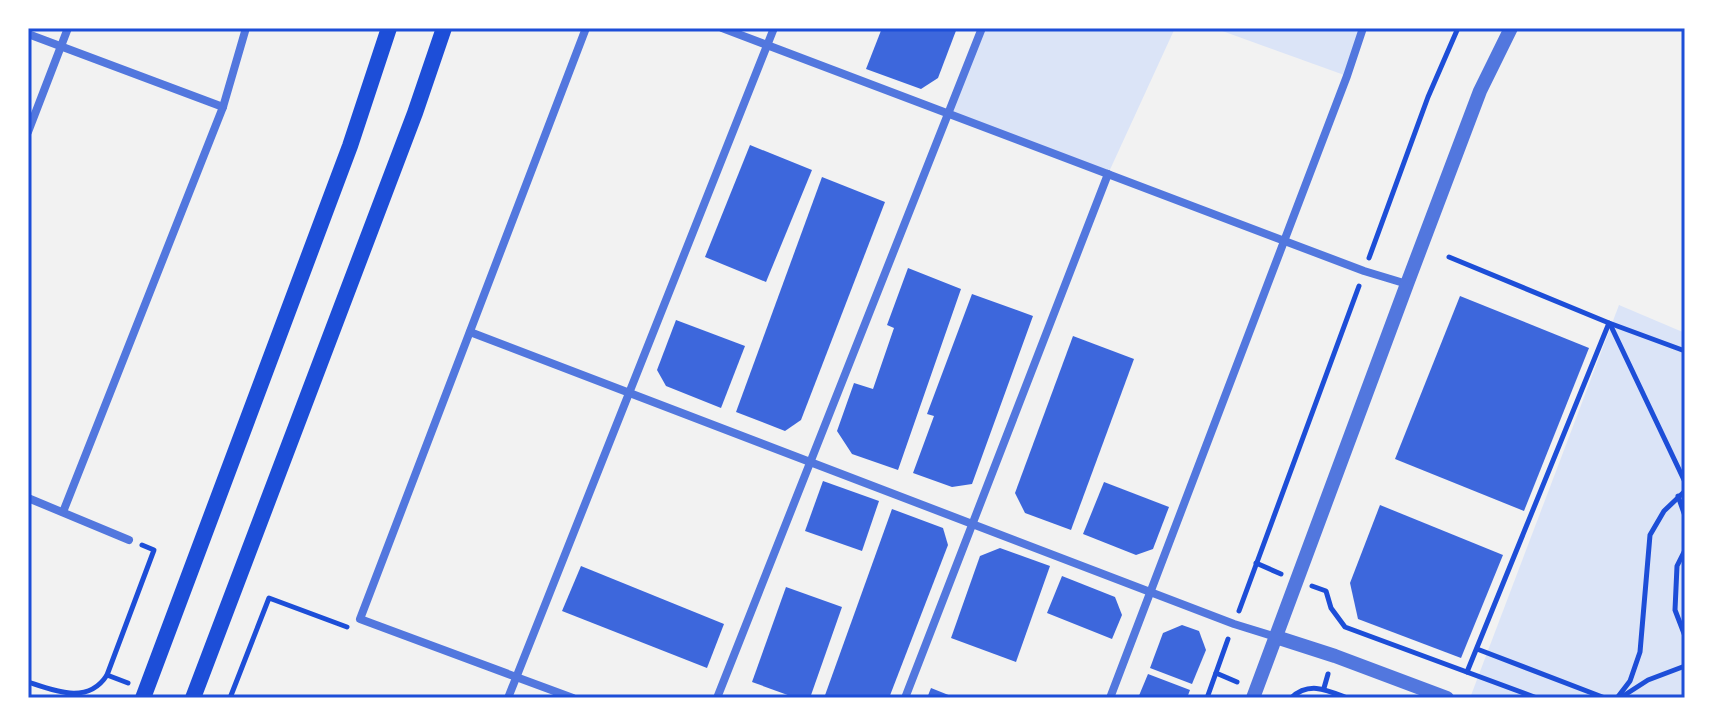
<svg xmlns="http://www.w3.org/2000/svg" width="1713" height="726" font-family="'Golos Text',sans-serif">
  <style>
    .green { fill: #dbe4f7 }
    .building { fill: #3d67dc }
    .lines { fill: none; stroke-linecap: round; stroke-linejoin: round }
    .path { stroke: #1d4ed8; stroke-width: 5 }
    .minor { stroke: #5277de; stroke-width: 8 }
    .tertiary { stroke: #5277de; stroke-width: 14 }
    .secondary { stroke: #1d4ed8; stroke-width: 16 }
    .neatline { fill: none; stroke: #1d4ed8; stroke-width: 3 }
  </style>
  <rect width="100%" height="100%" fill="#f2f2f2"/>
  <g class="green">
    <polygon points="982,28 1175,28 1108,174 948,114"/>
    <polygon points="1214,28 1363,28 1347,76"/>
    <polygon points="1619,305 1685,333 1685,698 1470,698"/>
  </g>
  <g class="building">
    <polygon points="882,28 957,28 938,78 921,89 866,69"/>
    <polygon points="750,145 812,170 766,282 705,257"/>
    <polygon points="822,177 885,202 801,420 785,431 736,412"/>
    <polygon points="908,268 961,289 898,470 852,454 837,431 854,383 873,389 894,328 887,325"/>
    <polygon points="972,294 1033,316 972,484 952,487 913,473 934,416 927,414"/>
    <polygon points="1460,296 1589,348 1524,511 1395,459"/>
    <polygon points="676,320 745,346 721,408 666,386 657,370"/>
    <polygon points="1073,336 1134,359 1071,530 1025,513 1015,493"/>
    <polygon points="823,481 879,501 862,551 805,531"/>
    <polygon points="1104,482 1169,507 1153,549 1136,555 1083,534"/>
    <polygon points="1380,505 1503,555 1461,658 1358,619 1350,583"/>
    <polygon points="892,509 943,528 948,545 889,698 824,698"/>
    <polygon points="1000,548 1050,566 1016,662 951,638 980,556"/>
    <polygon points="581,566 724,624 707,668 562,611"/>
    <polygon points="1062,576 1115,597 1122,615 1112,639 1047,613"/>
    <polygon points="786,587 842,607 810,698 796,698 752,682"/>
    <polygon points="1182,625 1199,631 1206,650 1192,684 1150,668 1163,633"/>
    <polygon points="1148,674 1190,690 1187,698 1138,698"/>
    <polygon points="931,688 956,698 927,698"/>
  </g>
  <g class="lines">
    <g class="path">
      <polyline points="1449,257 1609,323 1685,351"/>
      <polyline points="1369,258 1428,97 1458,28"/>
      <polyline points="1610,324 1685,482"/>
      <polyline points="1678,496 1685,516"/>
      <polyline points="1685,550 1677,566 1675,610 1685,636"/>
      <polyline points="1256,563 1281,574"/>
      <polyline points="1312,586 1326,591 1331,608 1345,627 1537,698"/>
      <polyline points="1239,611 1359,286"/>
      <polyline points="1477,649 1605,698"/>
      <polyline points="1467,672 1609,323"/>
      <polyline points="1216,673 1237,682"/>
      <polyline points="107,675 128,683"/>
      <path d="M28,682C55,691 88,705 107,675L154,550L142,545"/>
      <polyline points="1324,688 1328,674"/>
      <polyline points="230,698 269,598 347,627"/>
      <polyline points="1207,698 1228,639"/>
      <path d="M1291,698C1309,681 1327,690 1347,698"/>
      <polyline points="1617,698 1630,681 1640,652 1650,535 1664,511 1685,491"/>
      <polyline points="1620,698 1648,680 1685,666"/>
    </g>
    <g class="minor">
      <polyline points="722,28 1364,271 1407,284"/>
      <polyline points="28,34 223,107"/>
      <polyline points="28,132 68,28"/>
      <polyline points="470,332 1234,624 1276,637"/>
      <polyline points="28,498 129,540"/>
      <polyline points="63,512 223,107 246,28"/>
      <polyline points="508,698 774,28"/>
      <polyline points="573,698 360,619 586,28"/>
      <polyline points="717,698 982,28"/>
      <polyline points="905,698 1108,174"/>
      <polyline points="1110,698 1347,76 1363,28"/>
    </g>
    <g class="tertiary">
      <polyline points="1276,637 1335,656 1447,698"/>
      <polyline points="1253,698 1407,284 1480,91 1511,28"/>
    </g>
    <g class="secondary">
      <polyline points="143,698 350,146 389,28"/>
      <polyline points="193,698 415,113 444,28"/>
    </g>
  </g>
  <rect width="1713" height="726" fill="none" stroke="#ffffff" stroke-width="60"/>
  <rect x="30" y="30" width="1653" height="666" class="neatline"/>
</svg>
